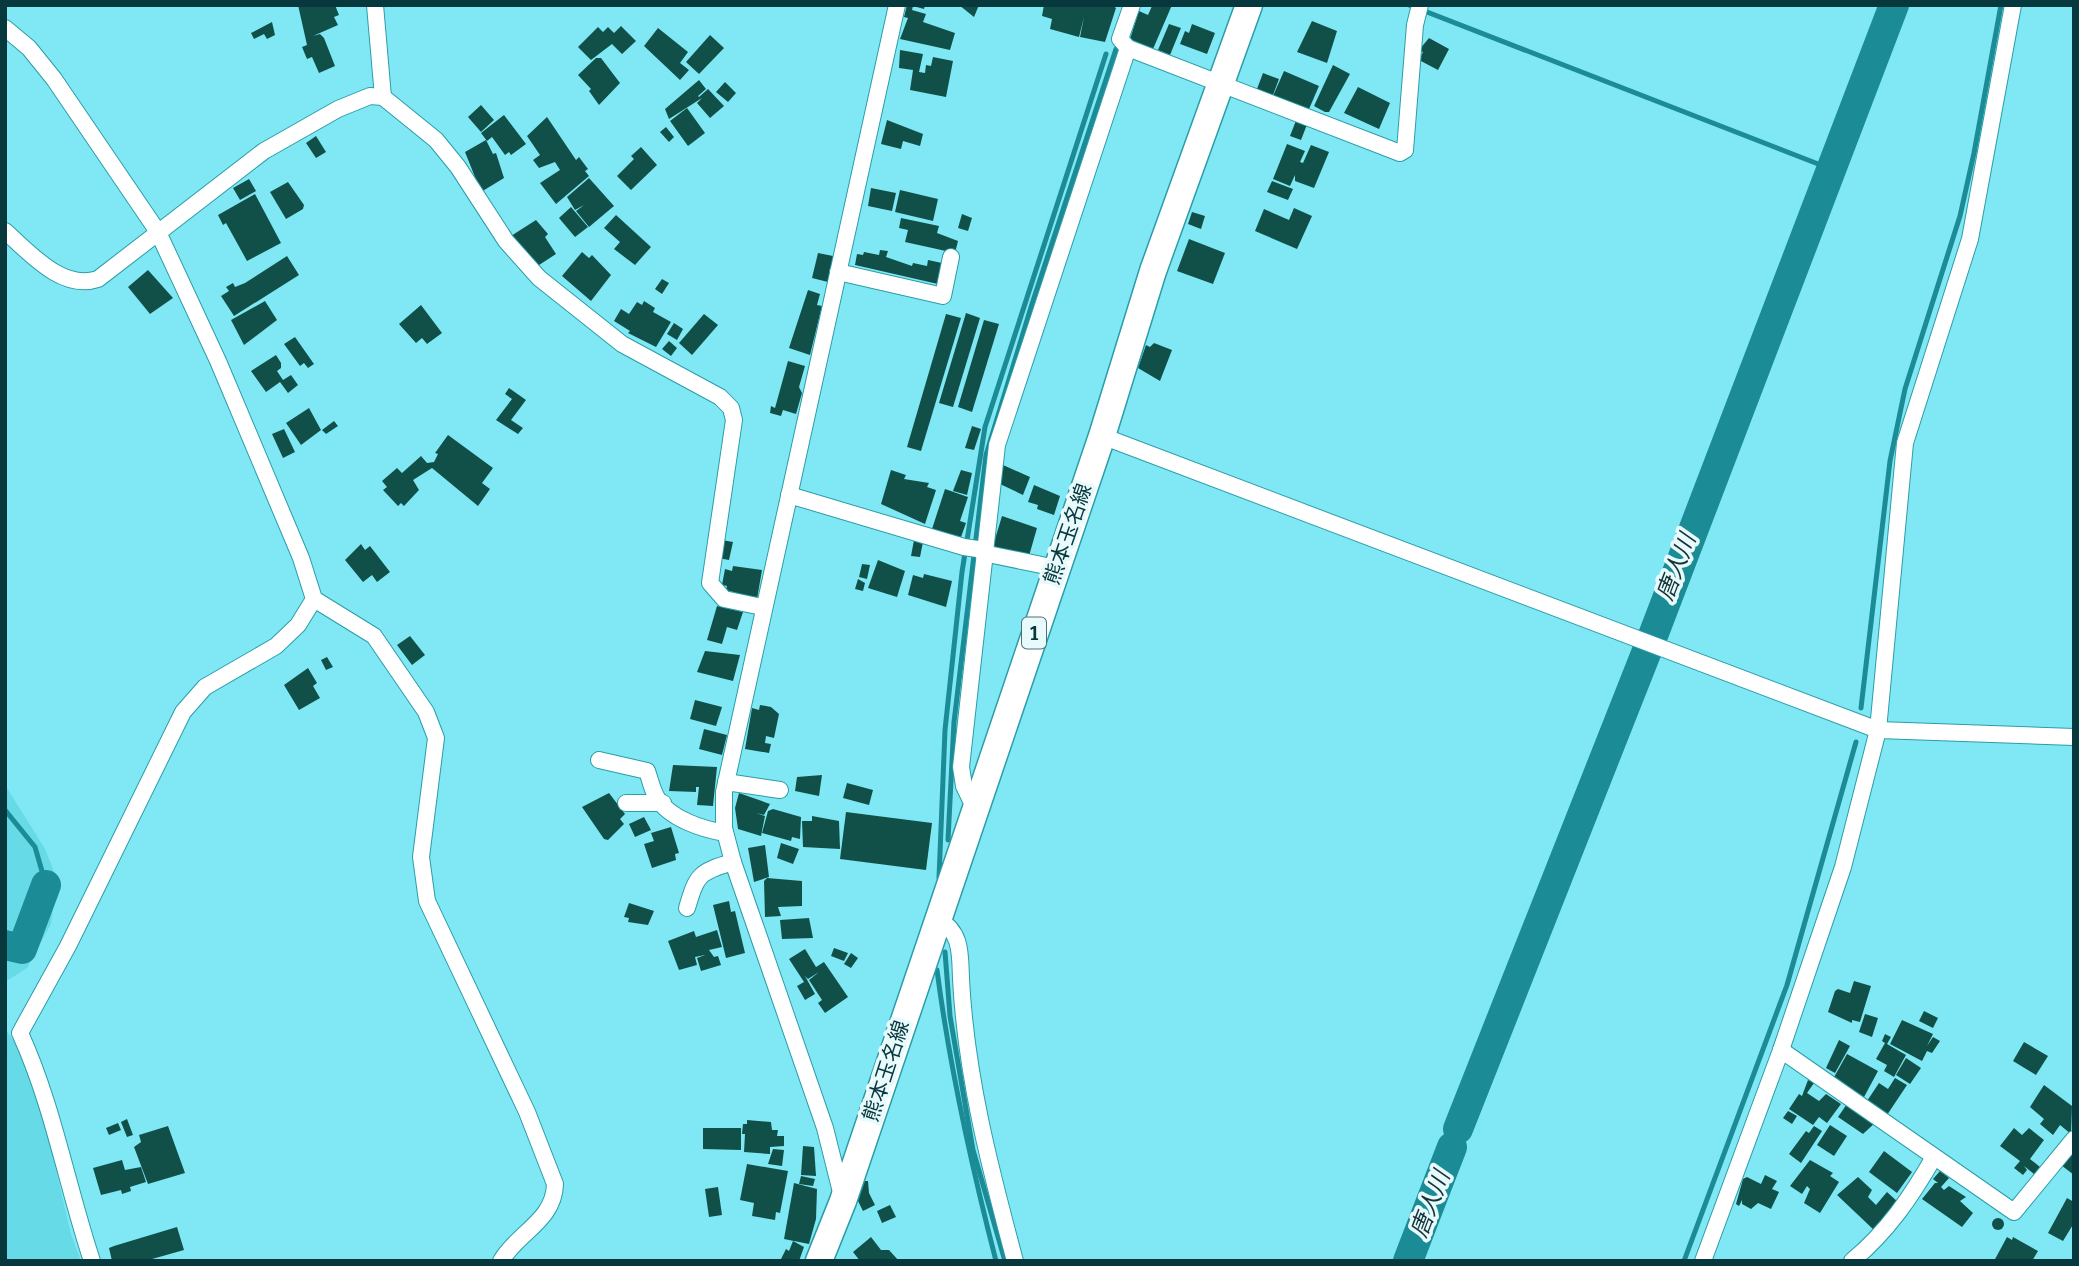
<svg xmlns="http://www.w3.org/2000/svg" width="2079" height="1266" font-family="Bitter,'Noto Sans JP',serif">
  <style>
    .built { fill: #66dae7 }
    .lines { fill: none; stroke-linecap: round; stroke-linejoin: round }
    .stream { stroke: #1b8b96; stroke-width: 5 }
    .river { stroke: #1b8b96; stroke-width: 30 }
    .building { fill: #105049 }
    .street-casing { stroke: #2b9da8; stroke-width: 18 }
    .primary-casing { stroke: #2b9da8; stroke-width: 29 }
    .street { stroke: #fff; stroke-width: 16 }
    .primary { stroke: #fff; stroke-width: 26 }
    .labels { text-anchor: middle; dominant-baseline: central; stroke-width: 7; stroke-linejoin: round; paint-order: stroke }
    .shield { fill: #e8fafc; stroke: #4a7276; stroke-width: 2 }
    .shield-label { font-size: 19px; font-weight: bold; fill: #07383d }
    .street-label { font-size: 21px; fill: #07383d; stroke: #e8fafc }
    .water-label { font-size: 23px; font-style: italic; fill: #143337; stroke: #e8fafc }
  </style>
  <rect width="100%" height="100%" fill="#80e8f4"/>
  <g class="built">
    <polygon points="5,785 45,849 57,879 51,924 27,968 5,982"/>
    <polygon points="5,1029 24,1055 51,1149 71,1234 81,1261 5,1261"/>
  </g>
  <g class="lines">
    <g class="stream">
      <polyline points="1409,5 1831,169"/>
      <polyline points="1861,708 1890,461 1905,389 1960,216 1974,153 2001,5"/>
      <polyline points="5,810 35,847 46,885"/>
      <polyline points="948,840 954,722 986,455 1032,304 1116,49"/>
      <polyline points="939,878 945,730 962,572 985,427 1106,54"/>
      <polyline points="945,952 950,1016 973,1150 1005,1261"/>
      <path d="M937,970C950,1070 971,1164 996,1261"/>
      <polyline points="1684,1261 1787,985 1856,742"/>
    </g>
    <g class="river">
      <polyline points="5,945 22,949 46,885"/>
      <polyline points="1458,1129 1654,633 1894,5"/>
      <polyline points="1408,1261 1452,1147"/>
    </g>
  </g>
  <g class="building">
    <polygon points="298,5 335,5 339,15 334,17 338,25 313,36 320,34 324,38 335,66 319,73 312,57 307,59 302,47 307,45"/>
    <polygon points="907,5 925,5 924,9 913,6 912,10 926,14 923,22 955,33 950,50 900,39 908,18 904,17"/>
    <polygon points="959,5 979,5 974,17"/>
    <polygon points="1044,5 1112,5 1116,8 1105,42 1080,37 1084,17 1079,37 1050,29 1052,19 1042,16"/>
    <polygon points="1172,5 1153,49 1130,39 1139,11 1148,15 1152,6"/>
    <polygon points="1312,21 1337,31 1327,63 1297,52"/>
    <polygon points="272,22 275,35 267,39 264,34 254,39 251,33"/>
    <polygon points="1169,24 1181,28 1170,55 1158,50"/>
    <polygon points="1192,24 1215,33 1207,54 1180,44 1185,31 1189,33"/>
    <polygon points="621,26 636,41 622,54 612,44 591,60 578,47 598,27 603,32 608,27 614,33"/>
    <polygon points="658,28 688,52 680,63 689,70 680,80 644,46"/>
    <polygon points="710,35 724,48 699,74 686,62"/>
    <polygon points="1429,38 1449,49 1438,70 1419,60 1423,52 1419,50"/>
    <polygon points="900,50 923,54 919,72 925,73 926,65 931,66 933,57 953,61 946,97 910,90 913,70 899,68"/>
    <polygon points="596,58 601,58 620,83 599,105 589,91 591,89 578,75"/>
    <polygon points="1333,65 1350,74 1329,112 1325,112 1314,106"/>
    <polygon points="1284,71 1319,86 1309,109 1273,96"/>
    <polygon points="1263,73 1279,79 1273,95 1257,89"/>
    <polygon points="699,80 706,89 698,96 695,93 699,97 708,89 724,106 710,118 697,103 702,98 669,119 665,109"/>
    <polygon points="725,82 736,93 728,102 716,92"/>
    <polygon points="1358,87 1390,103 1379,129 1344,113"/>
    <polygon points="481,105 494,120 481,132 468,117"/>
    <polygon points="687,108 705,133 688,146 670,121"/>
    <polygon points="504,115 526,144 511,155 509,152 505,155 492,137 487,141 481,133"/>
    <polygon points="547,117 576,160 579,157 588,169 585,171 589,176 556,204 540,183 560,170 555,162 539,168 533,160 540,155 527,136"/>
    <polygon points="1297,118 1308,122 1301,140 1290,136"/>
    <polygon points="887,120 923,134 920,146 903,141 901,149 881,144"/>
    <polygon points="666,127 674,137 669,142 660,132"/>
    <polygon points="316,136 326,152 316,158 306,143"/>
    <polygon points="486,140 493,154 496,153 504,178 481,192 465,152"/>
    <polygon points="1287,144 1305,151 1300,162 1303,163 1311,145 1329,152 1314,188 1295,181 1295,175 1290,186 1273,179"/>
    <polygon points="641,147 657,165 631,190 617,176 634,159 631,156"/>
    <polygon points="589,178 614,206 589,227 576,211 584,205 575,210 567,197"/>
    <polygon points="249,179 256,191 240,200 233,188"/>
    <polygon points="1272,181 1293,189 1288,200 1267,192"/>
    <polygon points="288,182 304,205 303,209 286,219 270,192"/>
    <polygon points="871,188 896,193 892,211 868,206"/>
    <polygon points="900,190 938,199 933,221 895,212"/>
    <polygon points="255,194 281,243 247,261 226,223 223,225 218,215"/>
    <polygon points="571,207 588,227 575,237 559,218"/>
    <polygon points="1294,208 1312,216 1297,249 1255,231 1264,209 1289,220"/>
    <polygon points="1192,212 1205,216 1201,229 1188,224"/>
    <polygon points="962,214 972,218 968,231 958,228"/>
    <polygon points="616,215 651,247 635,265 614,249 620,242 604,228"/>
    <polygon points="901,218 939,226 937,233 958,241 955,253 905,242 908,230 899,228"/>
    <polygon points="536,220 548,234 545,237 556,254 536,267 511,236"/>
    <polygon points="1189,239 1225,253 1213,284 1177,271"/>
    <polygon points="880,250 888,251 886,257 912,266 913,263 927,266 928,260 942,263 940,269 948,271 951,287 855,265 857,254 863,255 864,252 879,255"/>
    <polygon points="582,252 589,258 592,255 611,275 591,301 562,276"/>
    <polygon points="818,253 833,256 828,282 812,278"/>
    <polygon points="287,256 299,275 234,316 221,296 229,291 226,287 233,283 235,287 245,283"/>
    <polygon points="148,270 173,298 150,314 128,287"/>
    <polygon points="662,279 669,283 662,294 655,289"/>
    <polygon points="808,290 820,294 817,305 822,306 810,355 789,348"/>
    <polygon points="265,301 277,320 244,345 231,320"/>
    <polygon points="644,301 655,308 653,312 671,322 656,347 628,333 630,331 614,321 621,309 629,314 637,302 642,305"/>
    <polygon points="421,305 442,333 427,344 422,338 416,343 399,324"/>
    <polygon points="966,313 980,318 953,407 939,403"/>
    <polygon points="704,314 718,325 692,355 679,343"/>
    <polygon points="946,314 961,318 921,451 907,447"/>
    <polygon points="984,320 999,324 972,412 958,407"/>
    <polygon points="674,323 683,329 677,340 667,334"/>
    <polygon points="295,337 314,364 308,368 304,363 300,366 284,344"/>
    <polygon points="669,341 677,348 671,356 662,349"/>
    <polygon points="1154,343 1172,350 1160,381 1138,368 1146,345 1150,347"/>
    <polygon points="276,355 281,363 281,368 277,371 283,380 291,375 298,385 288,393 280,382 266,392 251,371"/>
    <polygon points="788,361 805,366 799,387 802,393 796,414 783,410 781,416 770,413 771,406 775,408"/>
    <polygon points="509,388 526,400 511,420 523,428 518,434 496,420 512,399 505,394"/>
    <polygon points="309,408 321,430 301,445 286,423"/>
    <polygon points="334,421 338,426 326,434 322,430"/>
    <polygon points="972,426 981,429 974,450 965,448"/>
    <polygon points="284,429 295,452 283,458 272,434"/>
    <polygon points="448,435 493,468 482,483 490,489 478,506 432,468 413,480 419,490 404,506 401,503 398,506 383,490 387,487 382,481 397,468 402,473 421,456 427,463 434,462 438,454 435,453"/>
    <polygon points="1003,465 1030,477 1023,495 1000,484"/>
    <polygon points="891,470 906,475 904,479 929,483 927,487 936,490 925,524 881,504"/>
    <polygon points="961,470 972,473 967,495 953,491"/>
    <polygon points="1034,485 1060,496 1054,515 1037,509 1038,505 1028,502"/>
    <polygon points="945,489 968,497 960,521 966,523 961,537 932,529"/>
    <polygon points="1002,516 1037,528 1029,556 993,546"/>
    <polygon points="722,540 733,542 729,560 718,558"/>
    <polygon points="914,540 923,542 920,557 911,556"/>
    <polygon points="361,544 365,550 370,546 390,572 377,582 372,575 363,582 345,560"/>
    <polygon points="878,560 905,571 897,597 868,588"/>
    <polygon points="862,564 870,565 867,579 859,577"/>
    <polygon points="733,566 762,570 757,599 726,590 727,586 722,585 725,569 732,571"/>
    <polygon points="924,574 952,581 946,607 908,595 913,575 923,578"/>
    <polygon points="858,579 865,583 863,591 855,589"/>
    <polygon points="717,606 743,612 737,630 727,627 722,644 707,640"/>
    <polygon points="410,636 425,655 412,665 397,645"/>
    <polygon points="705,651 740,655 733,681 697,672"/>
    <polygon points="327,657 333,667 326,670 321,660"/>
    <polygon points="308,668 317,683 313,686 320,698 299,710 284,685"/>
    <polygon points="695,700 722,707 716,726 690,719"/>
    <polygon points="760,705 771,707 779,714 774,738 766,736 765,743 771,744 769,753 745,749 752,708 759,710"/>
    <polygon points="704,729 727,735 722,755 699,749"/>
    <polygon points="673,765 717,767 713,806 697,805 699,787 696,787 696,792 669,791"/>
    <polygon points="822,775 819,796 795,791 797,777"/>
    <polygon points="847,783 873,790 869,805 843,798"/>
    <polygon points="609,793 625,814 620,819 624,824 608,840 604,839 582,807"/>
    <polygon points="739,793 770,804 764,815 756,813 765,816 761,836 738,829 735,808"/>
    <polygon points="773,809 801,817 800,839 792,837 791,841 762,833 768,811"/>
    <polygon points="846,812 932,823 926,870 840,859"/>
    <polygon points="812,816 839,821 840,849 803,847 802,821 812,821"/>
    <polygon points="644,817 651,830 635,837 629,824"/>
    <polygon points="671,827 679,853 675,854 676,860 652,868 644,844 654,841 651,833"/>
    <polygon points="781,843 799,849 793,864 777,858"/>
    <polygon points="765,845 769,877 754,882 748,848"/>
    <polygon points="767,878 802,881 802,906 778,907 781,916 765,917 764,881"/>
    <polygon points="729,901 731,912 735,911 745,953 726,958 713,905"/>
    <polygon points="629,903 654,911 648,925 628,922 629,918 624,917"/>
    <polygon points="809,918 813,938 782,939 780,920"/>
    <polygon points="717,930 722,947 709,950 714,957 718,956 721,965 701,971 697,958 705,955 695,957 697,965 679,970 668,941 694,931 696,937"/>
    <polygon points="834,948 848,953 844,961 831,956"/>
    <polygon points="805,949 816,967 824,962 848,997 825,1013 818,1003 822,1000 809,980 819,972 808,979 805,976 815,994 805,1000 797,986 804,982 789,959"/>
    <polygon points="851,953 858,958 851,968 844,964"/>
    <polygon points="1854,981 1871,986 1860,1022 1852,1020 1852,1023 1828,1012 1835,991 1838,989 1850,993"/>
    <polygon points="1924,1011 1938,1018 1933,1028 1919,1021"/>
    <polygon points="1865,1014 1878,1018 1872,1037 1859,1032"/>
    <polygon points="1902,1020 1933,1034 1927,1046 1933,1037 1940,1041 1932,1053 1927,1051 1922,1061 1890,1044"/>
    <polygon points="1885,1034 1891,1037 1887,1044 1906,1055 1894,1077 1884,1071 1887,1065 1876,1059 1885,1043 1882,1041"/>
    <polygon points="1839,1040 1850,1046 1835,1073 1826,1068"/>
    <polygon points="2024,1042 2048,1056 2036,1075 2013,1061"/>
    <polygon points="1847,1054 1878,1071 1864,1097 1833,1079"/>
    <polygon points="1906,1058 1921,1068 1910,1084 1896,1075"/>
    <polygon points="1895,1078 1907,1085 1887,1115 1867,1101 1879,1083 1888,1089"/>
    <polygon points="1808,1080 1814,1083 1807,1093 1819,1101 1826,1094 1841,1104 1827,1123 1819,1117 1813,1125 1789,1109 1799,1094 1802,1096"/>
    <polygon points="2044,1085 2072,1106 2071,1134 2060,1125 2053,1135 2040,1124 2044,1119 2030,1107"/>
    <polygon points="1849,1101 1877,1121 1863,1134 1838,1117"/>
    <polygon points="1788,1111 1797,1116 1792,1124 1783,1118"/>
    <polygon points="127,1119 133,1135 127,1137 121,1122"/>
    <polygon points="747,1120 771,1122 772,1130 778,1130 777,1136 784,1136 784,1146 770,1147 770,1154 744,1152 745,1134 742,1134 743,1124 747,1124"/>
    <polygon points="118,1123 121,1130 109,1135 106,1128"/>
    <polygon points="1830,1125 1847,1136 1834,1156 1817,1145"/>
    <polygon points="168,1126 185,1173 148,1184 134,1147 141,1142 139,1135"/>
    <polygon points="1814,1126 1822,1131 1801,1163 1789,1154 1806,1131 1809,1133"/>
    <polygon points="703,1128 741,1128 741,1150 703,1149"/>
    <polygon points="2014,1128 2022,1135 2029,1128 2044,1140 2030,1159 2040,1167 2034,1174 2024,1166 2027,1170 2023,1175 2014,1168 2020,1161 2000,1146"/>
    <polygon points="803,1146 814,1147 816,1176 801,1175"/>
    <polygon points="773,1149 784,1150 782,1166 768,1164"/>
    <polygon points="2074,1149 2074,1175 2061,1165"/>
    <polygon points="1884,1151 1912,1172 1897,1193 1869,1172"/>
    <polygon points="122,1160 125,1170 141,1167 146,1182 130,1187 131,1191 122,1194 121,1190 101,1195 93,1168"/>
    <polygon points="1810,1160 1833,1173 1830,1176 1839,1182 1820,1213 1804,1203 1810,1189 1807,1186 1802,1194 1790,1186"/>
    <polygon points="747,1164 788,1171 780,1213 776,1212 775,1220 752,1216 754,1203 740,1200"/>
    <polygon points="1940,1171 1949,1178 1941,1187 1944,1190 1949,1186 1966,1197 1960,1201 1973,1213 1962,1227 1922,1199 1935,1183 1938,1183 1933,1179"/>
    <polygon points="1765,1175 1777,1181 1772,1189 1779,1192 1771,1209 1758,1203 1751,1209 1742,1204 1742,1200 1739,1206 1736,1204 1743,1179 1747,1177 1761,1184"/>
    <polygon points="801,1176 815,1179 813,1186 799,1184"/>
    <polygon points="1858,1177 1872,1190 1868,1197 1876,1205 1887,1192 1899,1203 1875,1231 1837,1195"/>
    <polygon points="863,1181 868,1181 869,1193 875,1205 863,1211 857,1199"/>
    <polygon points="794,1183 817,1189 816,1219 809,1244 784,1239"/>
    <polygon points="718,1187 722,1215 709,1217 705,1189"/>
    <polygon points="2067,1198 2074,1202 2074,1223 2063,1241 2048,1233"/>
    <polygon points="890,1205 896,1217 882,1223 877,1211"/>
    <circle cx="1998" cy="1224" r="6"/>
    <polygon points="177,1227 184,1250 145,1261 112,1261 109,1248 114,1246"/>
    <polygon points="871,1237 881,1250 889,1250 899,1261 860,1261 853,1252"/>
    <polygon points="2007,1237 2012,1240 2013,1237 2038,1251 2032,1261 1994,1261"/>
    <polygon points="793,1241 804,1247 799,1261 780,1261 786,1249 789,1251"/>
  </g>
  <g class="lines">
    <g class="street-casing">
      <g id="street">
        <polyline points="375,5 383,97"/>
        <polyline points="1132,5 1120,39 1128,48 1400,153 1405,150 1415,25 1420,5"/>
        <path d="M5,28L29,48L54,79L158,232L218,361L301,558L314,599L374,636L426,712L436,738L421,857L427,901L527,1112L555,1184C554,1221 518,1232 501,1261"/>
        <path d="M5,231C30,253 62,291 98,279L264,151L338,109L370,96L383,97L436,140L458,167L506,241L539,278L622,344L720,397L731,408L734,420L710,583L724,599L762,607"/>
        <polyline points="838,272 943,296 951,257"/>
        <polyline points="1102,436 1878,730 2074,737"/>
        <polyline points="789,495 964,547 984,550"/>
        <polyline points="983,553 1056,568"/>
        <path d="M599,760L647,771C650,779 652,790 657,798C670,819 702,829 725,833"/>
        <polyline points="726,782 780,790"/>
        <polyline points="626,803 663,803"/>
        <polyline points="975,809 964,786 961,767 997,445 1128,48"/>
        <path d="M687,908C697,875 698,872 733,862"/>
        <path d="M938,919C962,932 960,954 961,979C966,1076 990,1168 1015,1261"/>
        <polyline points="1781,1050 2014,1212 2074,1139"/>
        <polyline points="842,1196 825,1128 733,862 724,828 724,792 897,5"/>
        <path d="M92,1261C67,1186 53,1105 20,1033L68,946L183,712L205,687L276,646L298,625L314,599"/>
        <polyline points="1703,1261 1781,1050 1843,867 1878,730 1905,443 1970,239 2013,5"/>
        <path d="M1852,1261C1888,1231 1911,1197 1934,1157"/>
      </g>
    </g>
    <g class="primary-casing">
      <polyline id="primary" points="819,1261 843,1201 1102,436 1153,271 1249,5"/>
    </g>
    <use href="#street" class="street"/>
    <use href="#primary" class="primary"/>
  </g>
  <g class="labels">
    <rect class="shield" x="1022" y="617.5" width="24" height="31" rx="5"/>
    <g class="shield-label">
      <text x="1034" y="633">1</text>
    </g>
    <g class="street-label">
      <text transform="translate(1068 534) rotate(-71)">熊本玉名線</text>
      <text transform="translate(886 1071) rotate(-72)">熊本玉名線</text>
    </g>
    <g class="water-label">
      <text transform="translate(1676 567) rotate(-69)">唐人川</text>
      <text transform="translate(1430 1204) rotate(-69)">唐人川</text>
    </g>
  </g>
  <rect width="2079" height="1266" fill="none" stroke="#07383d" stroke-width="14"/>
</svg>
